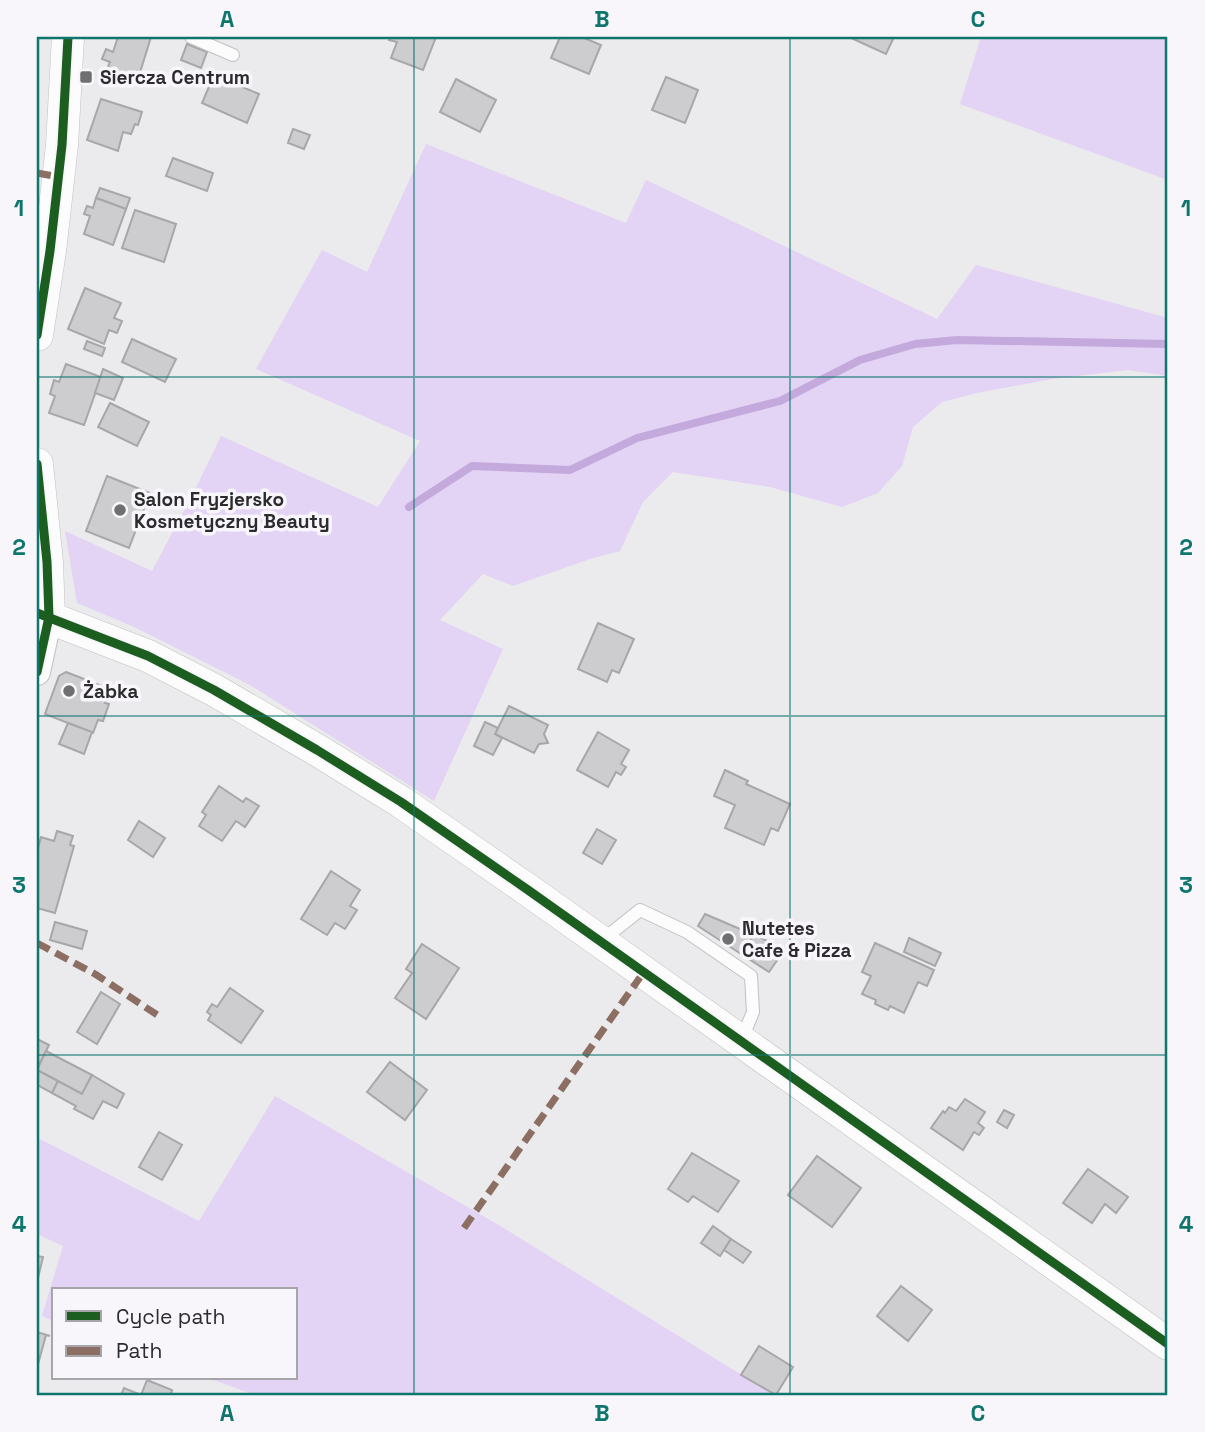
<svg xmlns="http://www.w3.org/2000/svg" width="1205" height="1432" font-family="'Space Grotesk',sans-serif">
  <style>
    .green { fill: #e3d3f4 }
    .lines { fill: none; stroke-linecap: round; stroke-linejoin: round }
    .stream { stroke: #c3a9dc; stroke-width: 8 }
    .building { fill: #cdccce; stroke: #a7a6a9; stroke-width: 2 }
    .service-casing { stroke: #c1c1c3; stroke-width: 14 }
    .minor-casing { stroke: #c1c1c3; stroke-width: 28 }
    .tertiary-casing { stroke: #c1c1c3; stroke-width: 33 }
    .service { stroke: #fcfcfc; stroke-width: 12 }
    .minor { stroke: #fcfcfc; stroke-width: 26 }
    .tertiary { stroke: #fcfcfc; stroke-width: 32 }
    .quiet { stroke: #8d6e63; stroke-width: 7; stroke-dasharray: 14 7; stroke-linecap: butt }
    .cycleway-casing { stroke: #f8f6fb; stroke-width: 13 }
    .cycleway { stroke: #1b5e20; stroke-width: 9 }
    .grid { fill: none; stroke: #0f766e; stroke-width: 2; stroke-opacity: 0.55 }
    .poi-dot { fill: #6f6e70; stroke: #f8f6fb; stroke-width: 2.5 }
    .labels { text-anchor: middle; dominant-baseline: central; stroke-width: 7; stroke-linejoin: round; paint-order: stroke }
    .poi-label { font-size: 19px; font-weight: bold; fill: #2c2b2d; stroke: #f8f6fb; text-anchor: start }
    .neatline { fill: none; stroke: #0f766e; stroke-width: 2.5 }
    .grid-label { font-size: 23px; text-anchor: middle; font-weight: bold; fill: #0f766e }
  </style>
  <rect width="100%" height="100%" fill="#ebeaed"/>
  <g class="green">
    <polygon points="981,37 1168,37 1168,180 960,104"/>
    <polygon points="426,144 626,223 646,180 937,319 976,265 1168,318 1168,376 1128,370 1052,379 977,393 942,402 913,427 902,466 878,493 842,507 770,487 673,472 643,502 620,551 590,559 513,586 483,574 440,620 503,649 434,801 250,685 132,626 77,603 65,531 152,571 195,490 221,436 378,507 420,441 256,369 322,250 367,272"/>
    <polygon points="275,1096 497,1224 774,1395 255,1395 208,1378 296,1378 296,1290 54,1290 54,1321 42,1316 63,1246 37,1234 37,1148 40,1139 199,1221"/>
  </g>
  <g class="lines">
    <polyline class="stream" points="409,507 472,466 570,470 637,438 780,401 860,360 915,344 957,340 1168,344"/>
  </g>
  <g class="building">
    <polygon points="118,37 151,37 138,79 107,69 110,62 102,59 106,49 113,52"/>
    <polygon points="390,37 436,37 423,70 391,58 397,42 389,40"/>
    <polygon points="560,37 582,37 601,45 589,74 551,58"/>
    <polygon points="849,37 894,37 886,54"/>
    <polygon points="187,44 207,52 201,68 181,60"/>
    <polygon points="214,75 259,94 247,123 202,103"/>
    <polygon points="666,77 698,90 685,123 652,110"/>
    <polygon points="456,79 496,100 480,132 440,112"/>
    <polygon points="101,99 142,112 138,125 135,124 131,134 123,132 118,151 87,140"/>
    <polygon points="293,129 310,135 304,149 288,143"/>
    <polygon points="173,158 213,173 207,191 166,176"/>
    <polygon points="100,188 130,198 126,209 96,198"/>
    <polygon points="96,198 126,209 113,245 84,234 90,216 84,214 87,206 93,208"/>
    <polygon points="135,210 176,224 164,262 122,248"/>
    <polygon points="85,288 121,303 114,318 122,321 117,333 109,330 104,344 68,329"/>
    <polygon points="132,339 176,359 165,382 122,362"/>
    <polygon points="87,341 105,348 102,356 84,349"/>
    <polygon points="66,364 101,377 84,425 49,413 55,396 50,394 54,380 59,382"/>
    <polygon points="103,369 123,378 114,400 95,393"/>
    <polygon points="110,403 149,422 137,446 98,427"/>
    <polygon points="107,476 150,493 129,548 86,531"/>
    <polygon points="598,623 634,639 619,673 612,670 607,682 578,669"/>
    <polygon points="66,672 110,689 105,703 109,704 103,721 98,720 93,733 45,714 59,676"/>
    <polygon points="509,706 548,725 544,734 548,743 539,744 534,753 495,734"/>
    <polygon points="485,722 498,728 495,734 502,738 493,755 474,746"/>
    <polygon points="68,723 92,732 84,754 59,744"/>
    <polygon points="598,732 629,750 621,764 626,767 621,775 616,772 608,787 577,770"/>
    <polygon points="725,770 748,781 746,784 790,804 778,831 771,828 764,845 725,828 735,805 714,796"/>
    <polygon points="219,786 243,802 246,798 259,806 245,827 236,821 222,841 199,826 206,815 202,812"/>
    <polygon points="139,821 165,838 153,857 128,840"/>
    <polygon points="597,829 616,840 602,864 583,853"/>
    <polygon points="57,831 73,836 70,845 74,846 55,913 37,908 37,852 41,837 54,841"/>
    <polygon points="331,871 360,890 350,906 357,910 345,929 335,923 327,935 301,919"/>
    <polygon points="705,914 754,935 741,954 698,926"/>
    <polygon points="55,922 87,931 82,949 50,940"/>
    <polygon points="754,935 785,949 769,972 741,954"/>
    <polygon points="909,938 941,953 935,966 904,952"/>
    <polygon points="875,943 934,970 927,986 918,982 904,1013 890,1006 888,1010 875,1004 876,1000 862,994 871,976 862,972"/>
    <polygon points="422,944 459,968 426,1019 395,998 412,973 406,969"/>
    <polygon points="230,988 263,1011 241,1043 208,1020 211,1015 207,1012 212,1004 217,1007"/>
    <polygon points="101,992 120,1004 97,1044 77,1032"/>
    <polygon points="37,1039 49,1045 40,1063 37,1061"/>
    <polygon points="46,1051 92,1075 82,1094 37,1070"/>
    <polygon points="390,1062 427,1090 405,1120 367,1092"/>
    <polygon points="37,1070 58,1081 52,1093 37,1085"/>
    <polygon points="92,1075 124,1094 117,1108 103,1101 93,1119 74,1109 76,1106 52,1093 58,1081 82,1094"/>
    <polygon points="965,1099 985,1112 978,1123 984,1128 979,1135 974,1132 963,1150 931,1128 943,1111 945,1113 949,1107 956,1111"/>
    <polygon points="1004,1110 1014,1115 1007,1128 997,1122"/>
    <polygon points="159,1132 182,1145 162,1180 139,1167"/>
    <polygon points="692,1153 739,1181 718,1212 693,1196 688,1202 668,1189"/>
    <polygon points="817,1156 861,1188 832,1227 788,1195"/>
    <polygon points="1088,1169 1128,1197 1116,1213 1105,1204 1092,1223 1063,1203"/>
    <polygon points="713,1226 731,1239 720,1256 701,1243"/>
    <polygon points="731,1239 751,1252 743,1263 724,1250"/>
    <polygon points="37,1256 43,1257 37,1282"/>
    <polygon points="901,1286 932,1310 908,1341 877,1316"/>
    <polygon points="37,1332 50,1336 46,1335 37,1368"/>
    <polygon points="759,1346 793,1367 776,1395 741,1375"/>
    <polygon points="147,1380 172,1390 171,1395 121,1395 124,1388 141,1395"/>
  </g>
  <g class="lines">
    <g class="service-casing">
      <g id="service">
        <polyline points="191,37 233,55"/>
        <polyline points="600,942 640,910 687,932 751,976 753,1012 741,1041"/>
      </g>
    </g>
    <g class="minor-casing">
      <polyline id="minor" points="37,672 49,617"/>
    </g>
    <g class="tertiary-casing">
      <g id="tertiary">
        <polyline points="37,335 50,251 62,145 68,37"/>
        <polyline points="37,464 47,562 49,617"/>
        <polyline points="37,613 148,656 214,690 317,750 401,802 528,890 1168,1344"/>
      </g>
    </g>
    <use href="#service" class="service"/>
    <use href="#minor" class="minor"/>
    <use href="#tertiary" class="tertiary"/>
    <g class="quiet">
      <polyline points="37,173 59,177"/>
      <polyline points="37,943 95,974 162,1018"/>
      <polyline points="464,1228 643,973"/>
    </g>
    <g class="cycleway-casing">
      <g id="cycleway">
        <polyline points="37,335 50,251 62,145 68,37"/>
        <polyline points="37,464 47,562 49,617 37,672"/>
        <polyline points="37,613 148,656 214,690 317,750 401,802 528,890 1168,1344"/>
      </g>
    </g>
    <use href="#cycleway" class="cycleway"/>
  </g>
  <path class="grid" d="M414,37V1395M790,37V1395M37,377H1168M37,716H1168M37,1055H1168"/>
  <g class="poi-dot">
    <rect x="79" y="70" width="14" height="14" rx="3.5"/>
    <circle cx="120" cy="510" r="7"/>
    <circle cx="69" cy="691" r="7"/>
    <circle cx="728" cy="939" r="7"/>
  </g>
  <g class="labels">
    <g class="poi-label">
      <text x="100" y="77">Siercza Centrum</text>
      <text x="134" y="499">Salon Fryzjersko<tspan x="134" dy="22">Kosmetyczny Beauty</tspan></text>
      <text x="83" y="691">Żabka</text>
      <text x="742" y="928">Nutetes<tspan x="742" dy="22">Cafe &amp; Pizza</tspan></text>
    </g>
  </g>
  <rect width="1205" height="1432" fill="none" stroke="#f8f6fb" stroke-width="77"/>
  <rect x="52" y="1288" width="245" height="91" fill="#f8f6fb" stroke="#a6a5a9" stroke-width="2"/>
  <rect x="66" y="1311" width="35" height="10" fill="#1b5e20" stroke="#a6a5a9" stroke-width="2"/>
  <text x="116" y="1324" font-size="21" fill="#2c2b2d">Cycle path</text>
  <rect x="66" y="1346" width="35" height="10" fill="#8d6e63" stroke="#a6a5a9" stroke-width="2"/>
  <text x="116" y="1358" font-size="21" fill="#2c2b2d">Path</text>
  <rect x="38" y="38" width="1128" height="1356" class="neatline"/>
  <g class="grid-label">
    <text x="227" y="27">A</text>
    <text x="602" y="27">B</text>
    <text x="978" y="27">C</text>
    <text x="19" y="216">1</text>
    <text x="1186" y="216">1</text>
    <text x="19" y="555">2</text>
    <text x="1186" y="555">2</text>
    <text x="19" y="893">3</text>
    <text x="1186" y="893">3</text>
    <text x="19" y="1232">4</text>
    <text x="1186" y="1232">4</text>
    <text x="227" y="1421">A</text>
    <text x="602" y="1421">B</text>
    <text x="978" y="1421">C</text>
  </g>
</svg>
